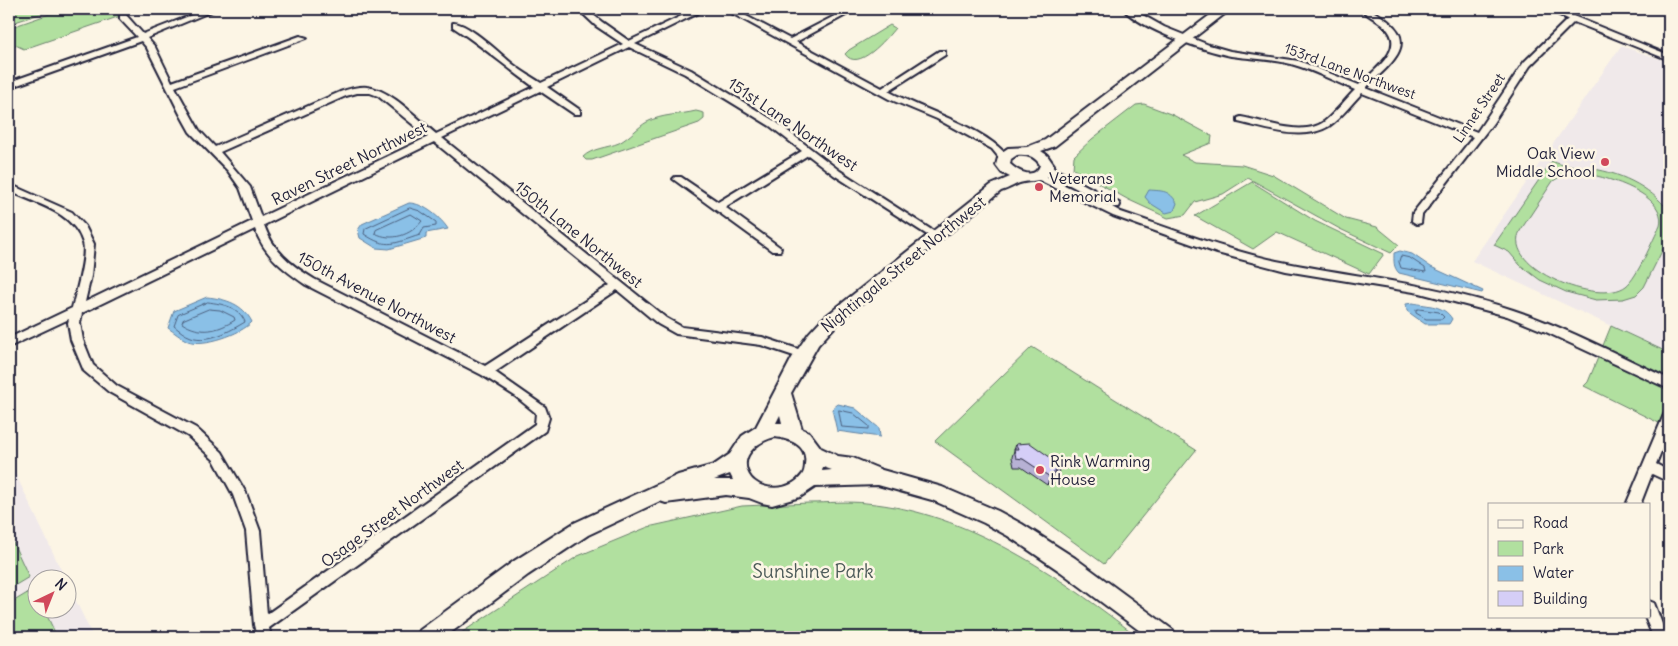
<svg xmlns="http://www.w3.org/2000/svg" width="1678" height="646" font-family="Delius,sans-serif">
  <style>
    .built { fill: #f0e9ea }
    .green { fill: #b1e09f; stroke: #6a816d; fill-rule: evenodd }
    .water { fill: #8ac0e7; stroke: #6081a2 }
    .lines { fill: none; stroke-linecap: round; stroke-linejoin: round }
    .shore { stroke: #4c6180; stroke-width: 1 }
    .street-casing { stroke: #22223b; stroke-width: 4 }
    .secondary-casing { stroke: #22223b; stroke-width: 4 }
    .street { fill: #fcf5e5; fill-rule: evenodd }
    .secondary { fill: #fcf5e5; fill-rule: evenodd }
    .wall { fill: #b7b1d4; stroke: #22223b }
    .shaded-wall { fill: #9590ad; stroke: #22223b }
    .building { fill: #d5cef7; stroke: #22223b }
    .poi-dot { fill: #d1495b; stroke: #fcf5e5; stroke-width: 2 }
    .labels { text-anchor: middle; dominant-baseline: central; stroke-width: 5; stroke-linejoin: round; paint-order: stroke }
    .far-street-label { font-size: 14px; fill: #22223b; stroke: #fcf5e5 }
    .street-label { font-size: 16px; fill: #22223b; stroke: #fcf5e5 }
    .poi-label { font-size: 16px; fill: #22223b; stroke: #fcf5e5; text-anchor: start }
    .near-park-label { font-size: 19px; fill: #4d5b59; stroke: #fcf5e5 }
  </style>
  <rect width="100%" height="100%" fill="#fcf5e5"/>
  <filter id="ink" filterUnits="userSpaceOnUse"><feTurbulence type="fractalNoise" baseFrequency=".02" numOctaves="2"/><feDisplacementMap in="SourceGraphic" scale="10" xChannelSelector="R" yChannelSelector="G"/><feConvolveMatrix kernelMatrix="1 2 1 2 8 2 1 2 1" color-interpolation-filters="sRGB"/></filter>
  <g filter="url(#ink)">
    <g class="built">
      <polygon points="1621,46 1669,62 1669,353 1472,261"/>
      <polygon points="9,460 65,578 38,578 38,608 68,608 68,584 93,637 9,637"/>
    </g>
    <g class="green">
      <polygon points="19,9 55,9 9,24 9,11"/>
      <polygon points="64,9 141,9 24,49 9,42 9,28"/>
      <path d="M890,25L895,28C887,38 858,73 845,54L849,50Z"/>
      <polygon points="1144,104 1173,115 1212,136 1211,143 1181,155 1195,162 1242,165 1273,175 1346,219 1377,227 1399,245 1391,253 1340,229 1248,178 1223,194 1195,202 1185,215 1168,218 1129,200 1073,169 1074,156 1092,139 1136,105"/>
      <path d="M696,111L704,113V119L699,123L592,160H586L583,157C592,148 607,148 619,143C630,137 638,127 647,122C662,114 680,115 696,111Z"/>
      <path d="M1552,161C1565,167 1572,166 1586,168C1617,171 1650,186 1669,211V237L1644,287L1636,295L1623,299L1596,300L1566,292L1540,280L1520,265L1509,252L1494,245ZM1579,173C1602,175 1668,193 1660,226C1653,239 1637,278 1626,286C1599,307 1501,268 1520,231L1553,181L1563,175Z"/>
      <polygon points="1252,182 1315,221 1384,254 1369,274 1277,232 1253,249 1195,216"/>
      <polygon points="1611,326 1669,353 1669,428 1584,386 1588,382"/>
      <polygon points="1032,347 1196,450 1104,564 935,441"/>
      <path d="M809,503C828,503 848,501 866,503C968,512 1059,576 1138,637H455L578,556L648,527L742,506Z"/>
      <polygon points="9,534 29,577 9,589"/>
      <polygon points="34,589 37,595 38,608 44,609 57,637 9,637 9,604"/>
    </g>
    <g class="water">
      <path d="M1149,190C1163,191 1169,190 1177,203L1174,211L1166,213L1150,203L1145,197Z"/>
      <path d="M409,203C424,203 442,219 448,229L426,233V238L389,249L376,248L360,238L358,230L362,224Z"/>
      <path d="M1400,251L1412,254L1431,267L1483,291L1482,293L1399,273C1393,267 1394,261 1394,253Z"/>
      <path d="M207,297C226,299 243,304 252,322C241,334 204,347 188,341C181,338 174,332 168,328L174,311Z"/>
      <path d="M1413,303C1428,306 1444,305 1452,319L1449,324H1425L1407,311L1406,304Z"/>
      <polygon points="838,404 855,408 879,428 880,437 837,431 832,409"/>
    </g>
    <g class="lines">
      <g class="shore">
        <path d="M410,208L420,211L436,222V226L424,228L420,235C394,243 388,250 364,234L365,229Z"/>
        <path d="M411,214L422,221C411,235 392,242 375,233L376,230Z"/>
        <polygon points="1401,256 1410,258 1425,268 1426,272 1401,268 1399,262"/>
        <path d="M208,302C223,304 239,307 245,322C230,331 209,343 191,337C185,335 179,330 174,326L178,315Z"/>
        <path d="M209,309L220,310L234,317L235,320C218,331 200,335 182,323L183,320Z"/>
        <polygon points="1419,309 1439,312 1444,317 1442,319 1426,319 1416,313 1416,310"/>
        <polygon points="839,410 853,413 869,426 869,429 842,427"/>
      </g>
      <g class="street-casing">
        <g id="street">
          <path d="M207,9H217L147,38L155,47L172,82L300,36L307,38L175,87L199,130L215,147L340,92C349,89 358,86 367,87C390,89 418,119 436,134L534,87C506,67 481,45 453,27V23C468,22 502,56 514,65C523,72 532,77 541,83L623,44L596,26L578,9H586L602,22L629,41L696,9H706L635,44L691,70L776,122L840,171L941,236L936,239L932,238L834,175L808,155L725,207L781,248L780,251H772L673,179L675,177H681L718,202L802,151L770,126L685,74L629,47L547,87L580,110V114H574L540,91L442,138L666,318L682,327L762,337L807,352L809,355L807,358L803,359L761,345L676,334L658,324L617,290L495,372L545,407L549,418L545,431L269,628L271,637H257L254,625L246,531L233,495L214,460L188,436L109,392L84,371L71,340L68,323L69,319L9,347V338L72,308C76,293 87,256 83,243C74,212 35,203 9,191V184L72,212L85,226L94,244L91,276L85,302L252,221L240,188L228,171L190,132L180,114L147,48L141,41L9,88V82L137,37L120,19V15H126L143,34ZM357,93H370L378,96L428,137L261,217L250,187L220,152L346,96ZM434,142L610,285L485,366L314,279C291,265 273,251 264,225ZM255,229C264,255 284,270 306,285L482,375L515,396L536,413L535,424L267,614L260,531L246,493L222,452L196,428L117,386L93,365L83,340L80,323L82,313Z"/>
          <path d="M724,9H733L790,39L848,9H857L796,42L882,88L939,51H945V55L888,91C922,110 986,127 1009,158L1004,161L1001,160L992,149L937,119L889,99Z"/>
          <path d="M1123,9H1132L1164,27L1209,45L1230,51L1299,61L1359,85C1374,70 1407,48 1385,27C1378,20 1368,16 1360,9C1371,8 1379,14 1388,21C1420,46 1385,68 1366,88L1477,132L1524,62L1568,19L1546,9H1556L1669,55V60L1574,22L1530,66L1493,123L1422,215L1421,223L1417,224L1412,221L1413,213L1473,137L1362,93C1352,103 1341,118 1329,126C1303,142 1265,128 1238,122V118L1241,117C1266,121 1303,138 1325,121C1336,112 1345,100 1355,90C1334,81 1313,70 1291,64C1272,59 1251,59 1231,56C1202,50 1143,30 1123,9Z"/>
          <path d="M1046,164L1119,203L1120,205L1119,207H1112L1121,212C1175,230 1230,252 1287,263C1363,278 1440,285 1513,310C1567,328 1618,355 1669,379V389L1546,332L1507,316L1420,293L1286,271L1217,253L1113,216L1035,178L1033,176L1035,174H1041L1111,207L1047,173L1041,167Z"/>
          <polygon points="1669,412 1669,432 1656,464 1669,471 1669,482 1652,474 1640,505 1626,505 1663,417 1665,413"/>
          <polygon points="1649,601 1654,603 1667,637 1653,637 1645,617 1649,617"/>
        </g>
      </g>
      <g class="secondary-casing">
        <path id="secondary" d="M1218,9H1231L1055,146L1041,151L1047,155L1054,165C1047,184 1040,179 1024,182C1016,183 1009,189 1001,191L842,319L818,345L791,393L802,429L809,432L821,448L838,456L853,458L882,470L942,487L998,511L1022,524L1075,558L1173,630L1176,637H1148L1061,572L1008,536L984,523L932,500L878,485L815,487L800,497L772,505L762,503L749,498L726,495L666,503L660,501L588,535L528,575L445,637H417L420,630L514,561L574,523L678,475L714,465L730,454L742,436L756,427L792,358L809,333L821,320L991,185L1010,177L1002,173L996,165L999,154L1008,148L1027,147L1045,140ZM1017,155C1027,154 1035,156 1040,165C1035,180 1018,172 1010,164L1011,159ZM780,415L782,423H776ZM775,437C790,439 808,445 805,464C805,467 804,473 802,475C791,491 763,492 751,478C736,458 757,441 775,437ZM823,467L832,470L822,471ZM730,474L733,480H714Z"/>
      </g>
      <use href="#street" class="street"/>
      <use href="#secondary" class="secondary"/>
    </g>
    <polygon class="wall" points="1016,444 1058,473 1047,485 1021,467 1014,467 1012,457"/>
    <polygon class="shaded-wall" points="1061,465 1058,473 1047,485 1050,477"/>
    <polygon class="building" points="1030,443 1061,465 1050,477 1023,459 1016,458 1014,449 1018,449 1016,444"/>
  </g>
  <g class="poi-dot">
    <circle cx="1605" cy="162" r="5"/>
    <circle cx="1039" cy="187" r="5"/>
    <circle cx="1040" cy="470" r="5"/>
  </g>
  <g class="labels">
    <g class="far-street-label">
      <text transform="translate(1350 71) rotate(20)">153rd Lane Northwest</text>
      <text transform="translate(1479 108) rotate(-56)">Linnet Street</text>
    </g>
    <g class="street-label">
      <text transform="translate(793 124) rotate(34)">151st Lane Northwest</text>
      <text transform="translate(349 163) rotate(-26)">Raven Street Northwest</text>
      <text transform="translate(579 234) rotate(39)">150th Lane Northwest</text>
      <text transform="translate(903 264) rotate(-39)">Nightingale Street Northwest</text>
      <text transform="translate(377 297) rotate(28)">150th Avenue Northwest</text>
      <text transform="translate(392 513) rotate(-36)">Osage Street Northwest</text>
    </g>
    <g class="poi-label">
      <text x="1595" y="153" text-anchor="end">Oak View<tspan x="1595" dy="18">Middle School</tspan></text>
      <text x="1049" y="178">Veterans<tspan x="1049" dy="18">Memorial</tspan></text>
      <text x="1050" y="461">Rink Warming<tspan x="1050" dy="18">House</tspan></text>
    </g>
    <g class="near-park-label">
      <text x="813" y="571">Sunshine Park</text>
    </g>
  </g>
  <rect width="1678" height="646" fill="none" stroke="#fcf5e5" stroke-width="30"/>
  <rect x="15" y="15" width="1648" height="616" fill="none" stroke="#22223b" stroke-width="2" filter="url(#ink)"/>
  <rect x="1488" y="503" width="162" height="115" fill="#fcf5e5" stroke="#a5a1a1"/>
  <rect x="1498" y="520" width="25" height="8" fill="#fcf5e5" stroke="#a5a1a1"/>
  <text x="1533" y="528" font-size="15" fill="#22223b">Road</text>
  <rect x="1498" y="541" width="25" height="15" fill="#b1e09f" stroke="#a5a1a1"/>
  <text x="1533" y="554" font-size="15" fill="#22223b">Park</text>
  <rect x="1498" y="566" width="25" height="15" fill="#8ac0e7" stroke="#a5a1a1"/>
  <text x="1533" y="578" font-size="15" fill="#22223b">Water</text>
  <rect x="1498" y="591" width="25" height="15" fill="#d5cef7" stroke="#a5a1a1"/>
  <text x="1533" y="604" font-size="15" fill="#22223b">Building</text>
  <g transform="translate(52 594) rotate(43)"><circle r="24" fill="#fcf5e5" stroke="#a5a1a1"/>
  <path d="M0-4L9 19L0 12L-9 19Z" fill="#d1495b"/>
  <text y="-8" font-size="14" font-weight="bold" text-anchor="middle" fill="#22223b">N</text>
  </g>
</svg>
